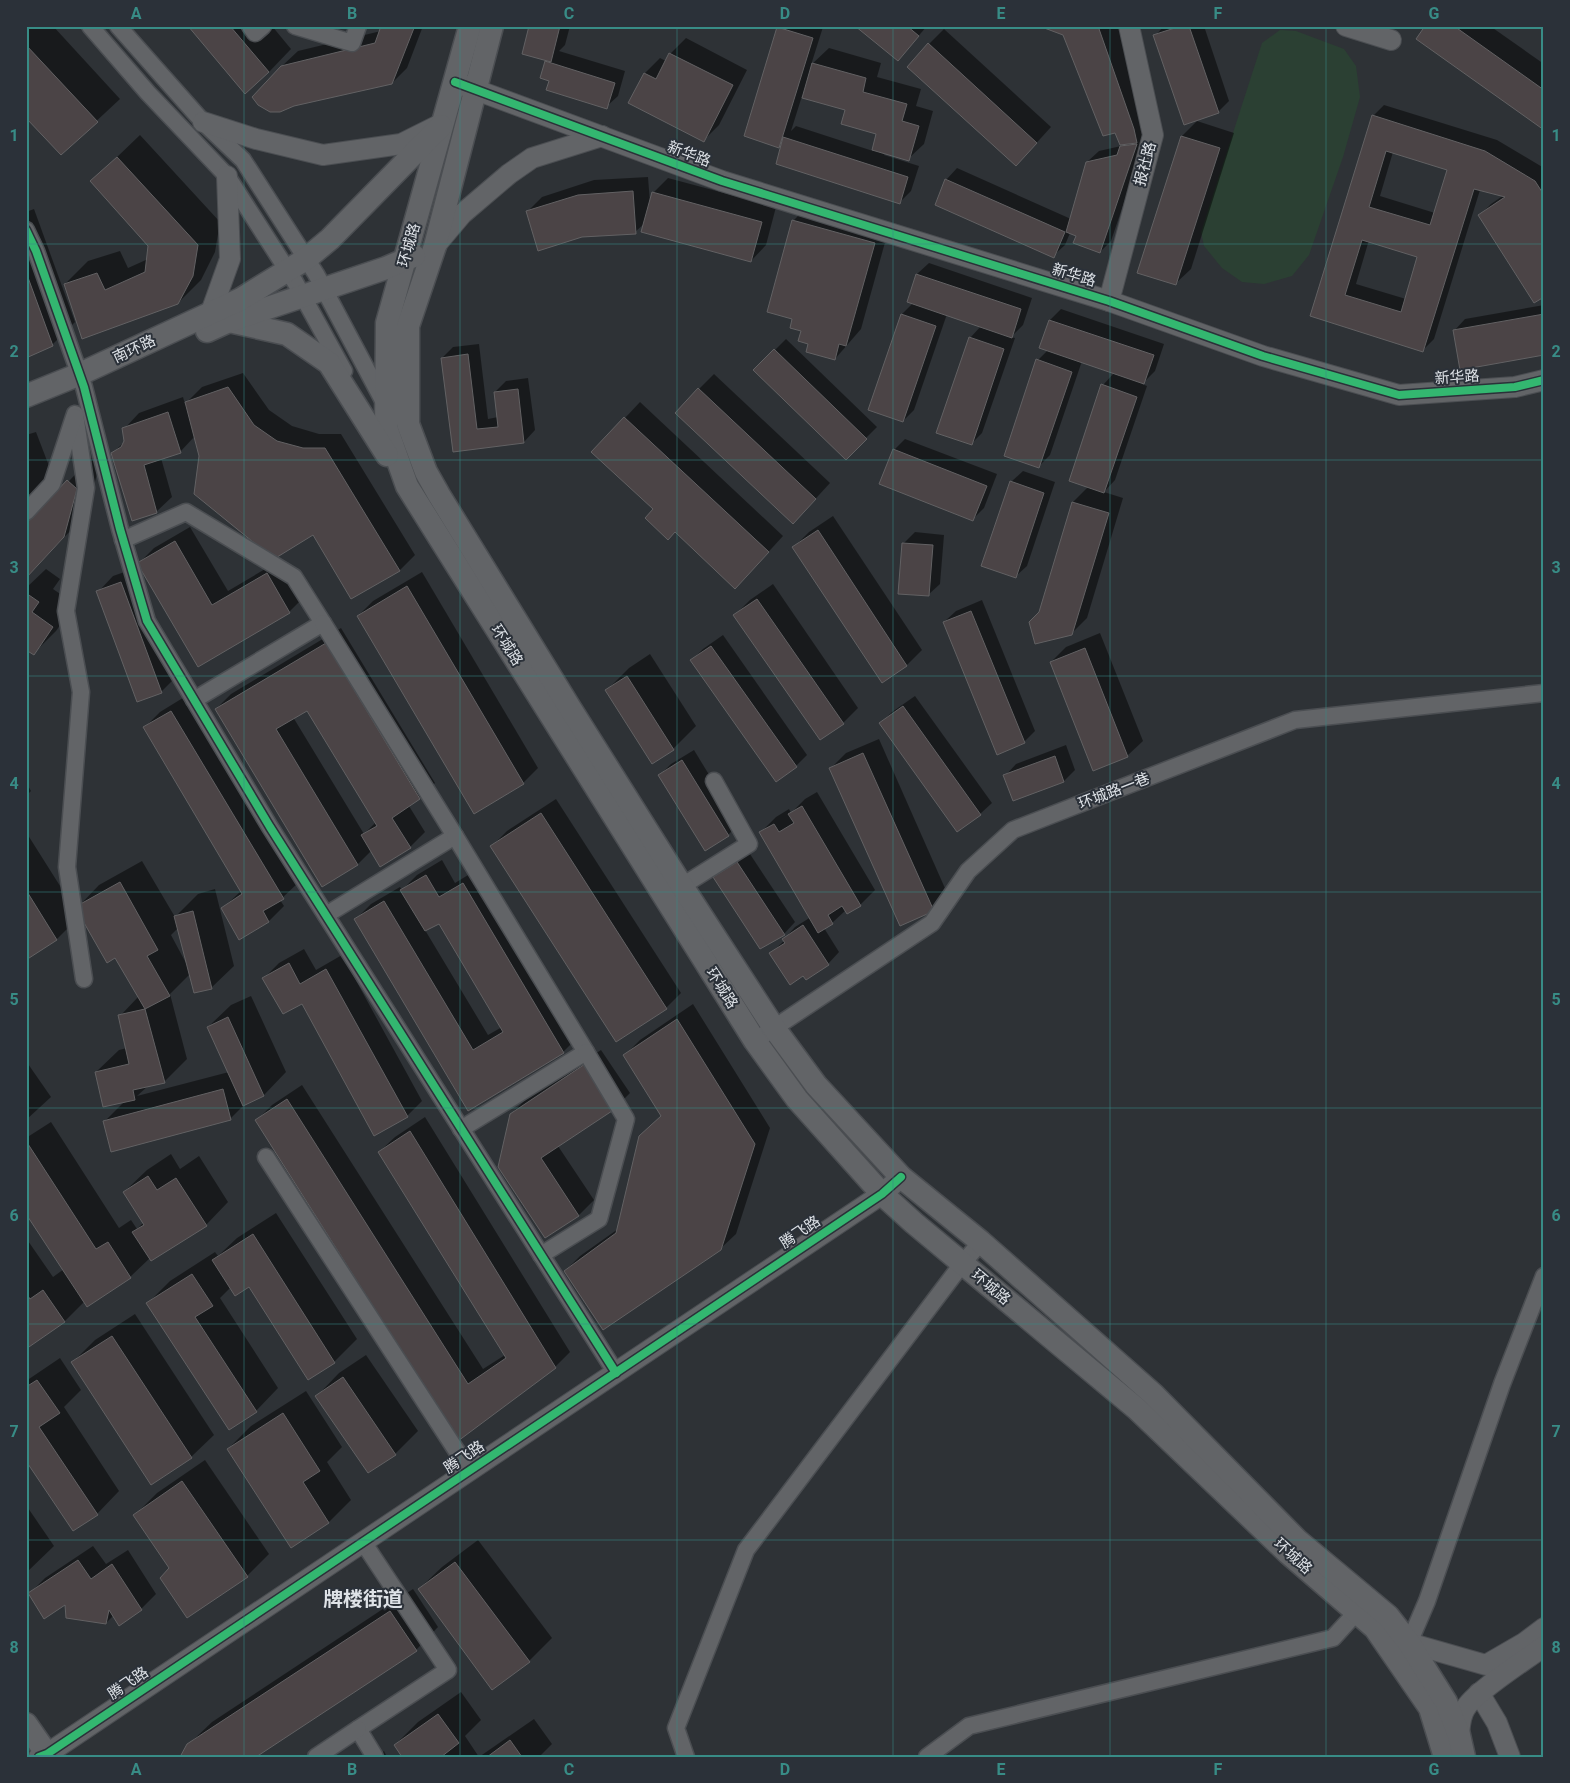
<svg xmlns="http://www.w3.org/2000/svg" width="1570" height="1783" font-family="Roboto,'Noto Sans SC',sans-serif">
  <style>
    .green { fill: #2b4033 }
    .shadow { fill: #0007; fill-rule: evenodd }
    .building { fill: #4b4446; stroke: #626163; fill-rule: evenodd }
    .lines { fill: none; stroke-linecap: round; stroke-linejoin: round }
    .minor-casing { stroke: #4b4e52; stroke-width: 19 }
    .tertiary-casing { stroke: #4b4e52; stroke-width: 22 }
    .secondary-casing { stroke: #4b4e52; stroke-width: 25 }
    .minor { stroke: #626467; stroke-width: 16 }
    .tertiary { stroke: #626467; stroke-width: 20 }
    .secondary { stroke: #626467; stroke-width: 22 }
    .cycleway-casing { stroke: #2b3139; stroke-width: 11 }
    .cycleway { stroke: #33b770; stroke-width: 8 }
    .grid { fill: none; stroke: #388c86; stroke-width: 1; stroke-opacity: 0.55 }
    .labels { text-anchor: middle; dominant-baseline: central; stroke-width: 4; stroke-linejoin: round; paint-order: stroke }
    .street-label { font-size: 15px; fill: #dee2e7; stroke: #2b3139 }
    .district-label { font-size: 20px; font-weight: bold; fill: #dee2e7; stroke: #2b3139 }
    .neatline { fill: none; stroke: #388c86; stroke-width: 2 }
    .grid-label { font-size: 16px; text-anchor: middle; font-weight: bold; fill: #388c86 }
  </style>
  <rect width="100%" height="100%" fill="#2e3236"/>
  <polygon class="green" points="1280,30 1296,31 1344,49 1356,66 1360,97 1343,157 1309,255 1292,276 1264,284 1242,282 1222,268 1204,246 1201,232 1262,43"/>
  <g class="shadow">
    <polygon points="26,26 53,26 120,99 61,154 26,116"/>
    <polygon points="189,26 272,26 291,49 269,72"/>
    <polygon points="382,26 423,26 407,68 392,83 282,66 298,51 381,31"/>
    <polygon points="530,26 570,26 565,45 559,51 625,71 618,96 606,107 551,80 546,62 548,60"/>
    <path d="M780,26L823,27L811,65L829,48L881,63L877,77L921,89L916,106L933,111L924,144L908,159L885,153L884,155L919,166L911,191L900,202L783,142L779,146L778,28ZM802,96L847,109L877,133L873,151L796,126L791,131Z"/>
    <polygon points="857,26 927,26 898,60"/>
    <polygon points="1042,26 1118,26 1149,113 1147,134 1111,241 1100,252 1077,235 1070,233 1065,245 1053,256 946,180 957,168 1071,219 1087,162 1099,151 1121,146 1116,131 1064,34"/>
    <polygon points="1164,26 1204,26 1229,101 1218,112 1155,36"/>
    <polygon points="1426,26 1490,26 1544,64 1544,128"/>
    <polygon points="944,29 1051,127 1031,149 929,44"/>
    <polygon points="686,38 747,70 719,125 704,140 630,102 645,73 660,58 666,61 671,53"/>
    <path d="M1384,105L1497,140L1544,168V296L1480,215L1491,204L1504,195L1480,190L1434,339L1423,350L1311,315L1373,116ZM1393,152L1448,169L1435,213L1380,196ZM1369,240L1419,256L1406,299L1356,284Z"/>
    <polygon points="1197,121 1234,133 1191,269 1175,284 1182,136"/>
    <polygon points="140,135 220,222 215,252 201,280 178,303 65,284 88,261 120,251 128,268 148,259 149,245 92,181"/>
    <polygon points="648,177 650,203 653,193 668,178 776,207 766,245 751,261 645,223 635,232 527,212 542,197 594,180"/>
    <polygon points="808,206 889,228 861,329 835,359 810,343 794,318 793,221"/>
    <polygon points="34,209 75,322 52,345 26,357 26,212"/>
    <polygon points="929,263 1032,298 1023,325 1011,337 1015,338 982,433 971,444 970,338 981,326 947,314 914,410 903,421 870,409 902,314 913,303 908,301 917,274"/>
    <polygon points="1544,305 1544,353 1454,331 1465,319"/>
    <polygon points="1061,309 1164,344 1155,371 1142,384 1147,386 1115,480 1104,492 1123,498 1087,618 1071,634 1040,613 1073,502 1089,486 1103,385 1115,372 1082,361 1050,455 1039,466 1038,360 1048,350 1050,320"/>
    <polygon points="786,339 877,427 846,458 755,370"/>
    <polygon points="479,344 488,419 498,417 495,392 506,381 528,378 535,430 524,442 454,450 442,358 453,347"/>
    <polygon points="243,373 269,410 292,426 319,434 341,434 415,555 400,570 351,598 314,533 201,456 195,436 180,452 161,458 172,497 156,512 113,453 126,440 124,429 139,413 183,397 185,404 202,387"/>
    <polygon points="714,374 830,483 808,507 699,389"/>
    <polygon points="640,402 783,536 750,572 654,509 593,452"/>
    <polygon points="36,432 54,479 26,504 26,435"/>
    <polygon points="905,439 997,474 984,508 973,519 894,450"/>
    <polygon points="91,458 99,466 87,513 26,578 26,526"/>
    <polygon points="1023,471 1055,482 1027,566 1015,577 1011,482"/>
    <polygon points="833,516 922,650 907,665 794,547 809,532"/>
    <polygon points="190,527 228,591 282,559 304,597 289,612 199,665 139,563 154,548"/>
    <polygon points="915,532 944,535 940,584 928,595 903,544"/>
    <polygon points="136,568 177,676 161,692 98,592 113,576"/>
    <polygon points="46,569 60,579 53,589 75,604 56,631 33,654 26,649 26,588"/>
    <polygon points="422,572 538,768 523,783 358,616 373,601"/>
    <polygon points="773,584 858,708 843,723 735,615 750,600"/>
    <polygon points="982,600 1035,731 1024,742 944,622 956,611"/>
    <path d="M341,628L435,783L419,798L409,806L425,832L410,847L371,851L358,864L323,885L216,709L231,694ZM307,709L376,822L364,834L293,717Z"/>
    <polygon points="1100,633 1143,741 1127,756 1051,662 1066,647"/>
    <polygon points="723,635 807,755 796,766 692,660 703,649"/>
    <polygon points="650,654 696,726 673,749 607,690 629,668"/>
    <polygon points="186,696 298,883 280,900 284,906 269,921 240,938 223,908 242,890 145,727 160,712"/>
    <polygon points="915,696 992,803 980,814 957,830 881,723 892,712"/>
    <polygon points="879,739 948,895 933,910 831,768 846,753"/>
    <polygon points="1066,745 1075,770 1064,781 1014,800 1005,776 1016,764"/>
    <polygon points="694,750 739,824 728,835 660,775 671,764"/>
    <polygon points="26,782 31,791 26,796"/>
    <polygon points="817,792 875,890 860,905 846,910 832,923 824,928 839,952 828,964 771,953 785,940 784,939 795,927 811,917 761,832 776,817 789,809 791,813 805,799"/>
    <polygon points="556,799 681,993 666,1008 492,846 507,831"/>
    <polygon points="26,832 79,916 81,915 57,939 27,958"/>
    <polygon points="748,851 795,922 784,934 715,877 726,866"/>
    <path d="M442,860L455,883L478,869L578,1037L563,1052L468,1109L356,919L371,904L400,887L402,890L417,875ZM439,922L502,1027L488,1035L425,930Z"/>
    <path d="M142,861L175,917L198,894L215,889L234,966L211,988L190,974L170,994L187,1059L164,1082L148,1086L137,1096L229,1072L208,1027L231,1005L251,996L286,1072L264,1095L246,1103L230,1119L104,1122L125,1101L96,1072L119,1050L127,1048L120,1016L139,996L116,957L77,908L99,885ZM178,928L187,962L186,963L171,935Z"/>
    <polygon points="304,949 316,970 342,955 422,1101 407,1116 302,1002 264,978 279,963"/>
    <polygon points="693,1004 770,1128 736,1234 720,1249 565,1271 580,1256 618,1229 662,1116 625,1055 640,1040"/>
    <polygon points="601,1050 630,1093 615,1108 558,1146 594,1200 579,1215 545,1237 511,1114 526,1099"/>
    <polygon points="26,1061 51,1097 26,1120"/>
    <polygon points="302,1085 483,1369 505,1355 379,1152 395,1137 425,1117 570,1352 555,1367 458,1439 257,1120 272,1105"/>
    <polygon points="51,1122 119,1228 131,1220 137,1229 144,1222 124,1192 147,1170 171,1154 180,1169 199,1156 228,1202 206,1225 150,1258 130,1277 85,1301 64,1322 26,1347 26,1238 53,1277 64,1269 26,1211 26,1138"/>
    <polygon points="276,1213 357,1339 334,1362 308,1378 249,1286 231,1287 220,1298 278,1388 256,1411 148,1303 170,1281 215,1252 218,1256 237,1238"/>
    <polygon points="135,1314 214,1435 191,1457 73,1362 95,1340"/>
    <polygon points="366,1355 418,1431 395,1454 317,1396 339,1373"/>
    <polygon points="60,1358 81,1390 64,1407 119,1491 97,1514 26,1458 26,1381"/>
    <polygon points="306,1391 342,1447 327,1462 351,1500 329,1522 228,1449 251,1426"/>
    <polygon points="205,1460 269,1554 247,1576 170,1568 135,1515 157,1493"/>
    <polygon points="26,1505 54,1546 26,1573"/>
    <polygon points="478,1540 552,1638 529,1661 419,1589 442,1567"/>
    <polygon points="93,1546 106,1564 128,1550 156,1594 141,1609 114,1615 106,1623 66,1602 30,1593 45,1578"/>
    <polygon points="413,1589 438,1627 416,1650 188,1745 212,1722"/>
    <polygon points="461,1692 481,1720 465,1736 479,1757 404,1757 395,1745 418,1722"/>
    <polygon points="534,1719 552,1744 539,1757 479,1757"/>
    <polygon points="384,1751 387,1757 376,1757"/>
  </g>
  <g class="building">
    <polygon points="188,26 230,26 269,72 245,94"/>
    <polygon points="381,26 409,26 414,28 392,84 294,106 280,112 270,112 258,105 252,97 281,66 375,43"/>
    <polygon points="529,26 560,26 551,62 522,54"/>
    <polygon points="855,26 907,26 919,36 898,61"/>
    <polygon points="1039,26 1098,26 1134,129 1137,143 1120,145 1115,133 1103,136 1063,35"/>
    <polygon points="1181,26 1189,26 1219,113 1184,125 1153,35"/>
    <polygon points="1425,26 1454,26 1544,90 1544,130 1416,39"/>
    <polygon points="777,27 813,38 779,148 744,136"/>
    <polygon points="928,43 1037,143 1016,166 907,67"/>
    <polygon points="26,45 98,122 61,155 26,118"/>
    <polygon points="669,53 733,85 704,142 628,103 644,73 656,79"/>
    <polygon points="545,61 615,83 607,109 546,90 549,81 540,78"/>
    <polygon points="812,63 866,78 863,92 907,104 902,121 919,126 909,161 872,150 876,134 841,124 845,110 802,98"/>
    <path d="M1372,115L1485,151L1535,181L1544,195V297L1534,303L1478,215L1505,197L1474,189L1423,352L1310,316ZM1386,151L1447,170L1430,225L1369,207ZM1362,240L1417,257L1401,312L1345,295Z"/>
    <polygon points="1181,136 1220,148 1176,285 1137,273"/>
    <polygon points="783,137 908,177 900,204 776,164"/>
    <polygon points="1137,144 1100,253 1073,243 1076,236 1066,232 1086,162 1117,155 1120,146"/>
    <polygon points="117,157 198,245 193,276 178,304 82,339 64,284 97,273 105,290 145,272 148,246 90,181"/>
    <polygon points="945,179 1065,232 1054,258 935,205"/>
    <polygon points="633,191 636,234 582,237 538,251 526,211 578,195"/>
    <polygon points="652,192 762,222 751,262 641,232"/>
    <polygon points="792,220 875,243 846,346 839,344 835,360 806,352 808,344 798,341 801,331 790,328 792,319 767,312"/>
    <polygon points="26,272 53,346 26,358"/>
    <polygon points="916,274 1021,309 1012,338 907,302"/>
    <polygon points="901,314 936,326 903,422 868,410"/>
    <polygon points="1544,314 1544,355 1460,370 1453,330"/>
    <polygon points="1049,320 1154,355 1144,384 1039,348"/>
    <polygon points="969,337 1004,349 972,445 936,433"/>
    <polygon points="774,349 867,439 846,460 753,370"/>
    <polygon points="468,354 477,429 498,427 494,392 518,389 524,443 453,452 441,358"/>
    <polygon points="1036,359 1072,372 1039,468 1004,456"/>
    <polygon points="1101,384 1137,397 1104,493 1069,481"/>
    <polygon points="228,387 254,425 277,441 303,448 325,448 400,571 351,599 313,535 274,559 194,494 199,456 185,402"/>
    <polygon points="698,388 816,499 793,524 675,413"/>
    <polygon points="168,412 181,453 144,465 157,513 132,521 111,453 121,447 124,441 122,428"/>
    <polygon points="624,417 769,552 735,589 675,532 668,540 645,518 653,509 591,452"/>
    <polygon points="893,449 987,486 973,521 879,484"/>
    <polygon points="67,480 77,489 64,537 26,578 26,524"/>
    <polygon points="1010,481 1044,493 1016,578 981,566"/>
    <polygon points="1072,502 1109,513 1072,635 1035,644 1029,622 1039,612"/>
    <polygon points="818,530 907,666 882,683 792,547"/>
    <polygon points="175,541 212,605 267,573 290,613 198,667 137,563"/>
    <polygon points="902,543 933,545 929,596 898,594"/>
    <polygon points="121,582 162,693 137,702 96,591"/>
    <polygon points="407,586 524,784 474,814 357,616"/>
    <polygon points="26,593 39,602 32,612 53,627 34,655 26,650"/>
    <polygon points="757,599 844,724 820,740 733,615"/>
    <polygon points="971,611 1025,743 997,755 943,622"/>
    <polygon points="326,643 420,799 392,818 411,848 380,867 361,835 377,826 307,711 276,729 358,865 322,887 215,709"/>
    <polygon points="711,646 797,767 776,782 690,660"/>
    <polygon points="1085,648 1128,757 1093,771 1050,662"/>
    <polygon points="627,676 674,750 652,764 605,690"/>
    <polygon points="903,706 981,815 957,832 879,723"/>
    <polygon points="171,711 284,899 263,911 269,922 239,940 221,908 242,894 143,727"/>
    <polygon points="863,753 934,911 900,926 829,768"/>
    <polygon points="1055,756 1064,782 1013,801 1003,775"/>
    <polygon points="682,760 729,836 705,851 658,775"/>
    <polygon points="802,806 861,906 847,914 842,906 828,915 833,924 818,933 759,832 774,824 779,832 794,823 788,814"/>
    <polygon points="541,813 667,1009 616,1042 490,846"/>
    <polygon points="737,862 785,935 760,949 713,877"/>
    <polygon points="426,875 439,897 463,883 564,1053 468,1111 354,919 384,901 473,1050 503,1032 439,924 425,931 400,890"/>
    <polygon points="120,882 158,950 147,956 170,996 145,1009 115,958 107,963 75,907"/>
    <polygon points="26,890 57,940 26,960"/>
    <polygon points="193,911 212,989 194,993 174,916"/>
    <polygon points="803,925 829,965 806,980 803,976 790,985 769,953 785,943 782,939"/>
    <polygon points="289,963 300,984 326,969 408,1117 374,1136 302,1004 283,1014 262,978"/>
    <polygon points="145,1009 165,1083 133,1090 135,1100 103,1107 95,1072 129,1064 118,1015"/>
    <polygon points="228,1017 264,1096 243,1106 207,1027"/>
    <polygon points="677,1019 755,1144 721,1250 603,1330 564,1271 616,1233 639,1136 661,1116 623,1055"/>
    <polygon points="585,1064 615,1109 541,1158 579,1216 545,1238 498,1167 510,1114"/>
    <polygon points="223,1089 231,1120 111,1152 103,1121"/>
    <polygon points="287,1099 468,1384 506,1358 378,1152 410,1131 556,1368 458,1441 255,1120"/>
    <polygon points="28,1144 96,1249 108,1242 131,1278 87,1307 26,1214 26,1145"/>
    <polygon points="148,1176 157,1190 176,1178 207,1226 151,1261 132,1232 144,1225 123,1192"/>
    <polygon points="253,1234 335,1363 308,1380 249,1287 235,1296 212,1260"/>
    <polygon points="192,1274 213,1306 195,1317 257,1412 229,1430 146,1303"/>
    <polygon points="43,1290 65,1322 26,1349 26,1293 30,1299"/>
    <polygon points="112,1336 192,1458 151,1485 71,1362"/>
    <polygon points="343,1377 396,1455 368,1473 315,1396"/>
    <polygon points="37,1380 60,1413 39,1427 98,1515 73,1531 26,1461 26,1387"/>
    <polygon points="283,1413 320,1471 303,1482 329,1523 291,1548 227,1449"/>
    <polygon points="182,1481 248,1577 187,1618 160,1578 169,1568 133,1515"/>
    <polygon points="78,1560 91,1579 112,1564 142,1610 119,1626 109,1610 106,1624 66,1618 65,1605 44,1619 28,1593"/>
    <polygon points="455,1562 530,1662 492,1690 418,1589"/>
    <polygon points="390,1611 417,1651 256,1757 180,1757 187,1744"/>
    <polygon points="438,1714 459,1743 441,1757 402,1757 394,1745"/>
    <polygon points="510,1740 522,1757 487,1757"/>
  </g>
  <g class="lines">
    <g class="minor-casing">
      <g id="minor">
        <polyline points="90,26 148,93 227,176 295,282 344,371"/>
        <polyline points="118,26 203,122 243,160 316,274 386,406"/>
        <polyline points="250,26 255,33 263,26"/>
        <polyline points="295,26 352,43 358,26"/>
        <polyline points="26,230 36,251 84,387 120,529 147,621 270,827 616,1373"/>
        <polyline points="75,414 86,488 66,611 81,692 67,867 84,979"/>
        <polyline points="26,512 52,484 74,417"/>
        <polyline points="123,540 186,512 294,577 323,623 194,700"/>
        <polyline points="323,623 455,836 326,915"/>
        <polyline points="455,836 586,1052 461,1129"/>
        <polyline points="682,886 749,844 714,781"/>
        <polyline points="765,1034 932,923 968,871 1013,830 1295,720 1544,693"/>
        <polyline points="266,1157 469,1470"/>
        <polyline points="541,1255 599,1219 626,1119 586,1052"/>
        <polyline points="363,1542 448,1670 358,1729 375,1757"/>
        <polyline points="1409,1643 1427,1601 1502,1384 1544,1276"/>
        <polyline points="316,1757 358,1729"/>
        <polyline points="686,1757 676,1728 746,1550 962,1264 981,1242"/>
        <polyline points="927,1757 969,1726 1333,1638 1364,1604"/>
      </g>
    </g>
    <g class="tertiary-casing">
      <g id="tertiary">
        <polyline points="1346,26 1391,40"/>
        <polyline points="460,84 722,181 1109,301 1263,356 1399,395 1515,387 1544,380"/>
        <polyline points="203,122 256,139 323,155 401,144 439,125"/>
        <polyline points="435,246 462,214 509,174 532,158 602,136"/>
        <polyline points="1109,301 1153,135 1129,26"/>
        <polyline points="211,312 230,259 227,176"/>
        <polyline points="1409,1643 1486,1665 1524,1643 1544,1628"/>
        <polyline points="1479,1693 1497,1723 1510,1757"/>
        <path d="M1459,1735C1460,1726 1460,1717 1465,1709C1474,1692 1526,1660 1544,1646"/>
        <polyline points="39,1757 47,1754 882,1194 901,1177"/>
      </g>
    </g>
    <g class="secondary-casing">
      <g id="secondary">
        <polyline points="470,26 387,323 386,427 407,486 755,1041 797,1099 882,1194 914,1223 1137,1409 1288,1553 1375,1628 1430,1708 1445,1757"/>
        <polyline points="492,26 435,246 408,326 408,424 426,472 439,495 570,708 682,886 774,1028 816,1085 901,1177 981,1242 1153,1394 1297,1540 1388,1616 1409,1643 1446,1702 1459,1735 1464,1757"/>
        <polyline points="229,321 287,334 329,363 387,455"/>
        <polyline points="207,331 229,321 386,268 414,256"/>
        <polyline points="26,396 80,374 241,299 306,259 330,239 441,126"/>
        <polyline points="26,1724 49,1757"/>
      </g>
    </g>
    <use href="#minor" class="minor"/>
    <use href="#tertiary" class="tertiary"/>
    <use href="#secondary" class="secondary"/>
    <g class="cycleway-casing">
      <g id="cycleway">
        <polyline points="455,82 722,181 1109,301 1263,356 1399,395 1515,387 1544,380"/>
        <polyline points="26,230 36,251 84,387 120,529 147,621 270,827 616,1373"/>
        <polyline points="39,1757 47,1754 882,1194 901,1177"/>
      </g>
    </g>
    <use href="#cycleway" class="cycleway"/>
  </g>
  <path class="grid" d="M244,26V1757M460,26V1757M677,26V1757M893,26V1757M1110,26V1757M1326,26V1757M26,244H1544M26,460H1544M26,676H1544M26,892H1544M26,1108H1544M26,1324H1544M26,1540H1544"/>
  <g class="labels">
    <g class="street-label">
      <text transform="translate(689 154) rotate(21)">新华路</text>
      <text transform="translate(1145 164) rotate(-75)">报社路</text>
      <text transform="translate(409 245) rotate(-74)">环城路</text>
      <text transform="translate(1074 275) rotate(17)">新华路</text>
      <text transform="translate(134 349) rotate(-25)">南环路</text>
      <text transform="translate(1457 377) rotate(-4)">新华路</text>
      <text transform="translate(507 645) rotate(58)">环城路</text>
      <text transform="translate(1114 791) rotate(-21)">环城路一巷</text>
      <text transform="translate(722 988) rotate(58)">环城路</text>
      <text transform="translate(800 1232) rotate(-34)">腾飞路</text>
      <text transform="translate(991 1287) rotate(40)">环城路</text>
      <text transform="translate(464 1457) rotate(-34)">腾飞路</text>
      <text transform="translate(1293 1556) rotate(42)">环城路</text>
      <text transform="translate(128 1683) rotate(-34)">腾飞路</text>
    </g>
    <g class="district-label">
      <text x="363" y="1599">牌楼街道</text>
    </g>
  </g>
  <rect width="1570" height="1783" fill="none" stroke="#2b3139" stroke-width="55"/>
  <rect x="28" y="28" width="1514" height="1728" class="neatline"/>
  <g class="grid-label">
    <text x="136" y="19">A</text>
    <text x="352" y="19">B</text>
    <text x="569" y="19">C</text>
    <text x="785" y="19">D</text>
    <text x="1001" y="19">E</text>
    <text x="1218" y="19">F</text>
    <text x="1434" y="19">G</text>
    <text x="14" y="141">1</text>
    <text x="1556" y="141">1</text>
    <text x="14" y="357">2</text>
    <text x="1556" y="357">2</text>
    <text x="14" y="573">3</text>
    <text x="1556" y="573">3</text>
    <text x="14" y="789">4</text>
    <text x="1556" y="789">4</text>
    <text x="14" y="1005">5</text>
    <text x="1556" y="1005">5</text>
    <text x="14" y="1221">6</text>
    <text x="1556" y="1221">6</text>
    <text x="14" y="1437">7</text>
    <text x="1556" y="1437">7</text>
    <text x="14" y="1653">8</text>
    <text x="1556" y="1653">8</text>
    <text x="136" y="1775">A</text>
    <text x="352" y="1775">B</text>
    <text x="569" y="1775">C</text>
    <text x="785" y="1775">D</text>
    <text x="1001" y="1775">E</text>
    <text x="1218" y="1775">F</text>
    <text x="1434" y="1775">G</text>
  </g>
</svg>
